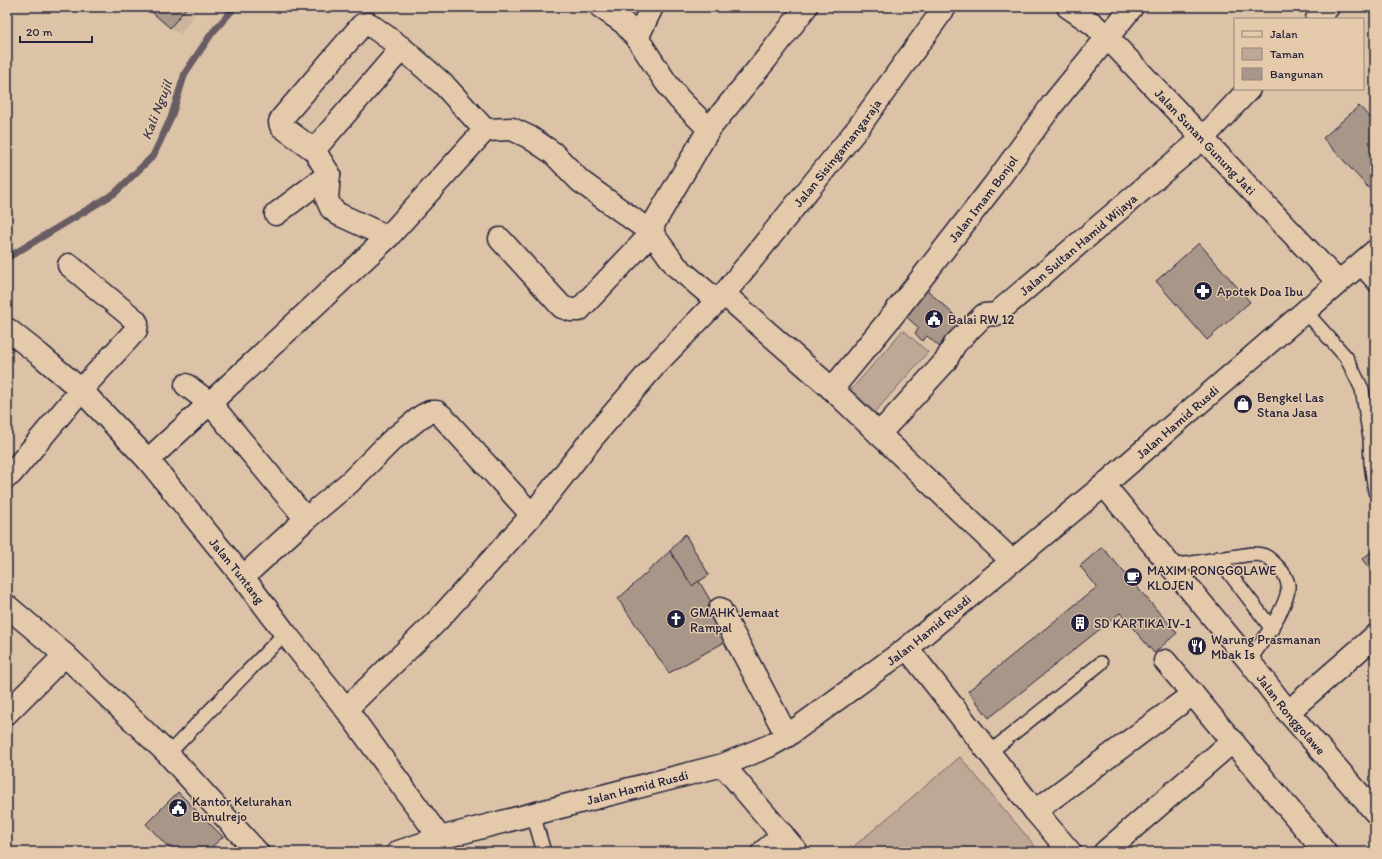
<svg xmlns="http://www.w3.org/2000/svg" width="1382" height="859" font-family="Itim,sans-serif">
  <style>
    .built { fill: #ccb59e }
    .green { fill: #bea895; stroke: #706568 }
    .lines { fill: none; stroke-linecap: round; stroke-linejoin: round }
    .stream { stroke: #675d63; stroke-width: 7 }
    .building { fill: #a89689; stroke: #22223b }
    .service-casing { stroke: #22223b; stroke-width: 16 }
    .minor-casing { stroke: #22223b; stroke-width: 25 }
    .tertiary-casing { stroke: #22223b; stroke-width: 25 }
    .service { stroke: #e4c9ab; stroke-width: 13 }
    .minor { stroke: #e4c9ab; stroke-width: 22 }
    .tertiary { stroke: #e4c9ab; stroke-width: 22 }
    .labels { text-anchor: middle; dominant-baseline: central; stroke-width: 3; stroke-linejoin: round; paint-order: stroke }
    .street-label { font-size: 13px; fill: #22223b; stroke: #e4c9ab }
    .poi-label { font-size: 13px; fill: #22223b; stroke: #e4c9ab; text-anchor: start }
    .water-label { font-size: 14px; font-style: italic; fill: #3f3b4c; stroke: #e4c9ab }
  </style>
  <rect width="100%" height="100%" fill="#dcc2a7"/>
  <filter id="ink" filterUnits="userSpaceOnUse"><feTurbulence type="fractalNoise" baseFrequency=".025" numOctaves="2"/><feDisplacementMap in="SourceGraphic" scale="8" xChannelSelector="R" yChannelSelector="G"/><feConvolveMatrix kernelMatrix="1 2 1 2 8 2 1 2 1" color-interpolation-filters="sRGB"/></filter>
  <g filter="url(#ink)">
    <polygon class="built" points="144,7 199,7 180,35"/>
    <g class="green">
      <polygon points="903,330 928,352 875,412 851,390"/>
      <polygon points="960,757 1040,852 847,852"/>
    </g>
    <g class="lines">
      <polyline class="stream" points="7,258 115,193 153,156 171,118 185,73 212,33 235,7"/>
    </g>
    <g class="building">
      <polygon points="146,7 187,7 170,28"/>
      <polygon points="1359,106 1375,123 1375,195 1323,138"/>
      <polygon points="1199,243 1250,302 1207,340 1156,281"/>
      <polygon points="925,288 965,325 942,349 927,336 922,341 915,333 919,328 902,313"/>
      <polygon points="685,534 709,575 692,586 670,551"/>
      <polygon points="1102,547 1177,633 1154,653 1120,613 989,718 968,691 1097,587 1080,566"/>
      <polygon points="1375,549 1375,576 1362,559"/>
      <polygon points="670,551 692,586 699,581 732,638 669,673 618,599"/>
      <polygon points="178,792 223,837 206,852 173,852 146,824"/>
    </g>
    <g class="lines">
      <g class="service-casing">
        <g id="service">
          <polyline points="1358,266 1375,285"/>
          <polyline points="1305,311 1346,357 1362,389 1370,438 1371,463 1375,492"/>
          <polyline points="1218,558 1272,629"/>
          <path d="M1172,566L1252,554C1266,554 1268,557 1278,567C1283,572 1287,577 1288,585C1290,604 1260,645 1249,661"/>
          <polyline points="990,752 1101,663"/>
          <polyline points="168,754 285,633"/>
          <polyline points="533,814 544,852"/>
        </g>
      </g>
      <g class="minor-casing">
        <g id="minor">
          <path id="s1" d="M1068,7L1093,24L1107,37L1338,282"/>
          <polyline points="1317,19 1328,7"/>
          <polyline points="637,38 652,7"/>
          <polyline points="709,129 767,58 806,7"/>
          <polyline points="314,150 402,48"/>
          <polyline points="276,214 329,174"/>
          <polyline points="388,237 338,214 331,208 327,199 329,174 314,150 281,126 280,122 282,118 362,25 369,24 402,48 445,86 485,130 512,129 529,137 553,153 580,181 652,233 676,266 717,301"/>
          <polyline points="500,239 562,307 571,310 579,310 652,233 654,223 709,129 679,99 665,81 637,38 624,23 601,7"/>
          <polyline points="724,294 832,389 1012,561"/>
          <path id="s2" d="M7,329L40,355L81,390L148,460L243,577L285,633L346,709L440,838"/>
          <polyline points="186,385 210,403 306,519 243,577"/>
          <path id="s3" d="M832,389L893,315L994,185L1052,105L1132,7"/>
          <path id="s4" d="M879,434L945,362L955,344L984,315L996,314L1203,138L1249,89"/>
          <polyline points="148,460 210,403 388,237 485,130"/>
          <polyline points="7,477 11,474 81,390 136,330 137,323 135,320 69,265"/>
          <polyline points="306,519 350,482 392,440 422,416 430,412 437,412 442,416 532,515"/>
          <polyline points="7,606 65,655 168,754 257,852"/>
          <polyline points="720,609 787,736"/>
          <polyline points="907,648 1035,811 1070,852"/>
          <polyline points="1165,661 1325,852"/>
          <path id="s5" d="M346,709L437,621L532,515L594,436L657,363L724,294L858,128L945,7"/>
          <polyline points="1288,712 1375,636"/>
          <polyline points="7,713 65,655"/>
          <polyline points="723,765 797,852"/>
          <polyline points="1035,811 1193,694"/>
          <polyline points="763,852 783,835"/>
          <polyline points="1105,852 1233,741"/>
        </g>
      </g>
      <g class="tertiary-casing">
        <g id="tertiary">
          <path id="s6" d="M1104,485L1249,661L1288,712L1375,812"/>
          <path id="s7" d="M398,852L440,838L723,765L769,746L787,736L907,648L1104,485L1375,251"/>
        </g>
      </g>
      <use href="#service" class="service"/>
      <use href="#minor" class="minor"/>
      <use href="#tertiary" class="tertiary"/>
    </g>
  </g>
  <defs>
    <g id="pharmacy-disc" transform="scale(1)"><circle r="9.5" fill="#22223b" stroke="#e4c9ab"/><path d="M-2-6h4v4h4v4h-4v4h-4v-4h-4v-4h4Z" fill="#fff"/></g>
    <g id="civic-disc" transform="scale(1)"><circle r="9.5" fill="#22223b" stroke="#e4c9ab"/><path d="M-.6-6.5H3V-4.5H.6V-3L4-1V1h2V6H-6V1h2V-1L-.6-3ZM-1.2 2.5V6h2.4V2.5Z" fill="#fff"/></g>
    <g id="shop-disc" transform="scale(1)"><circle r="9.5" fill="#22223b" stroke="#e4c9ab"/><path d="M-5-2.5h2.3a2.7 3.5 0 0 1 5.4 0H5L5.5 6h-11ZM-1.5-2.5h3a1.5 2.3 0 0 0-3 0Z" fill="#fff"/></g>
    <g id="cafe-disc" transform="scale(1)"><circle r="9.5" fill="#22223b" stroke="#e4c9ab"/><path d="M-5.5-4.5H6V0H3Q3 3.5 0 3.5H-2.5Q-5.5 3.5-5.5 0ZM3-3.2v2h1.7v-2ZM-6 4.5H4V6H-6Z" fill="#fff"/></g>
    <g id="church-disc" transform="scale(1)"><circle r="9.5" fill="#22223b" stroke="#e4c9ab"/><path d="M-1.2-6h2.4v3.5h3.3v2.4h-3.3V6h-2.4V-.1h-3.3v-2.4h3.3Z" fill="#fff"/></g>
    <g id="building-disc" transform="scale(1)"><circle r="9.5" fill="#22223b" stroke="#e4c9ab"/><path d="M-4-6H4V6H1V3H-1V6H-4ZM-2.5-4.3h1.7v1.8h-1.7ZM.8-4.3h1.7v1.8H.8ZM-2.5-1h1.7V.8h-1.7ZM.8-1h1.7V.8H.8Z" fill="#fff"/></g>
    <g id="restaurant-disc" transform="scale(1)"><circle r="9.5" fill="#22223b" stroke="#e4c9ab"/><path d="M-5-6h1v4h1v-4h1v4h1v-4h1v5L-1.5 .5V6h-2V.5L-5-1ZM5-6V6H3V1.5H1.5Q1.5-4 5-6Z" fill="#fff"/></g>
  </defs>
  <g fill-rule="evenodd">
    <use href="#pharmacy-disc" x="1203" y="291"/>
    <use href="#civic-disc" x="934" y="319"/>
    <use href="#shop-disc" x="1243" y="404"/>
    <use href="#cafe-disc" x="1133" y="577"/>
    <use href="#church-disc" x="676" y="619"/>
    <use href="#building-disc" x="1080" y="623"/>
    <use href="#restaurant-disc" x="1197" y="646"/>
    <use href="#civic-disc" x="178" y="808"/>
  </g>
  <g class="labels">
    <g class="street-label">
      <text stroke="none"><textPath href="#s1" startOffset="193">Jalan Sunan Gunung Jati</textPath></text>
      <text stroke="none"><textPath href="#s5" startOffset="743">Jalan Sisingamangaraja</textPath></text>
      <text stroke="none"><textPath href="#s3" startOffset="243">Jalan Imam Bonjol</textPath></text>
      <text stroke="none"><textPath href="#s4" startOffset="279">Jalan Sultan Hamid Wijaya</textPath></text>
      <text stroke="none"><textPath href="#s7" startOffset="908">Jalan Hamid Rusdi</textPath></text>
      <text stroke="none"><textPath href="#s2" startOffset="335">Jalan Tuntang</textPath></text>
      <text stroke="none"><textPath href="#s7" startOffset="584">Jalan Hamid Rusdi</textPath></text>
      <text stroke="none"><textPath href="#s6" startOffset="296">Jalan Ronggolawe</textPath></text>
      <text stroke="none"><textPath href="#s7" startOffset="248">Jalan Hamid Rusdi</textPath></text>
    </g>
    <g class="poi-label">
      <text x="1217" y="291">Apotek Doa Ibu</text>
      <text x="948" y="319">Balai RW 12</text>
      <text x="1257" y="397">Bengkel Las<tspan x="1257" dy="15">Stana Jasa</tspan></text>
      <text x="1147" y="570">MAXIM RONGGOLAWE<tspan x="1147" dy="15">KLOJEN</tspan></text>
      <text x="690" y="612">GMAHK Jemaat<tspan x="690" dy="15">Rampal</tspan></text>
      <text x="1094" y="623">SD KARTIKA IV-1</text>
      <text x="1211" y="639">Warung Prasmanan<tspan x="1211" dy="15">Mbak Is</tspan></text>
      <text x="192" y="801">Kantor Kelurahan<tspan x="192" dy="15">Bunulrejo</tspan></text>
    </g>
    <g class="water-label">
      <text transform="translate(157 110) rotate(-69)">Kali Ngujil</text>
    </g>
  </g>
  <rect width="1382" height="859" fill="none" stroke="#e4c9ab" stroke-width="24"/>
  <rect x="12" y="12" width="1358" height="835" fill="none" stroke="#22223b" stroke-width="1.5" filter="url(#ink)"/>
  <rect x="1234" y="18" width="130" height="72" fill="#e4c9ab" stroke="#96867e"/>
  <rect x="1242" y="31" width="20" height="6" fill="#e4c9ab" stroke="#96867e"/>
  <text x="1270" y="38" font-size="12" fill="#22223b">Jalan</text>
  <rect x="1242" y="48" width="20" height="12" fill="#bea895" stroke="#96867e"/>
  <text x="1270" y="58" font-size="12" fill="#22223b">Taman</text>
  <rect x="1242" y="68" width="20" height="12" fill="#a89689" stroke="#96867e"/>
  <text x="1270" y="78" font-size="12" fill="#22223b">Bangunan</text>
  <path d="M20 36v6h72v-6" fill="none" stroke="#22223b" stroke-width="2"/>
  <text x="26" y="36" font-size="12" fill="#22223b" stroke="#e4c9ab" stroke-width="3" paint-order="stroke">20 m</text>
</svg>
